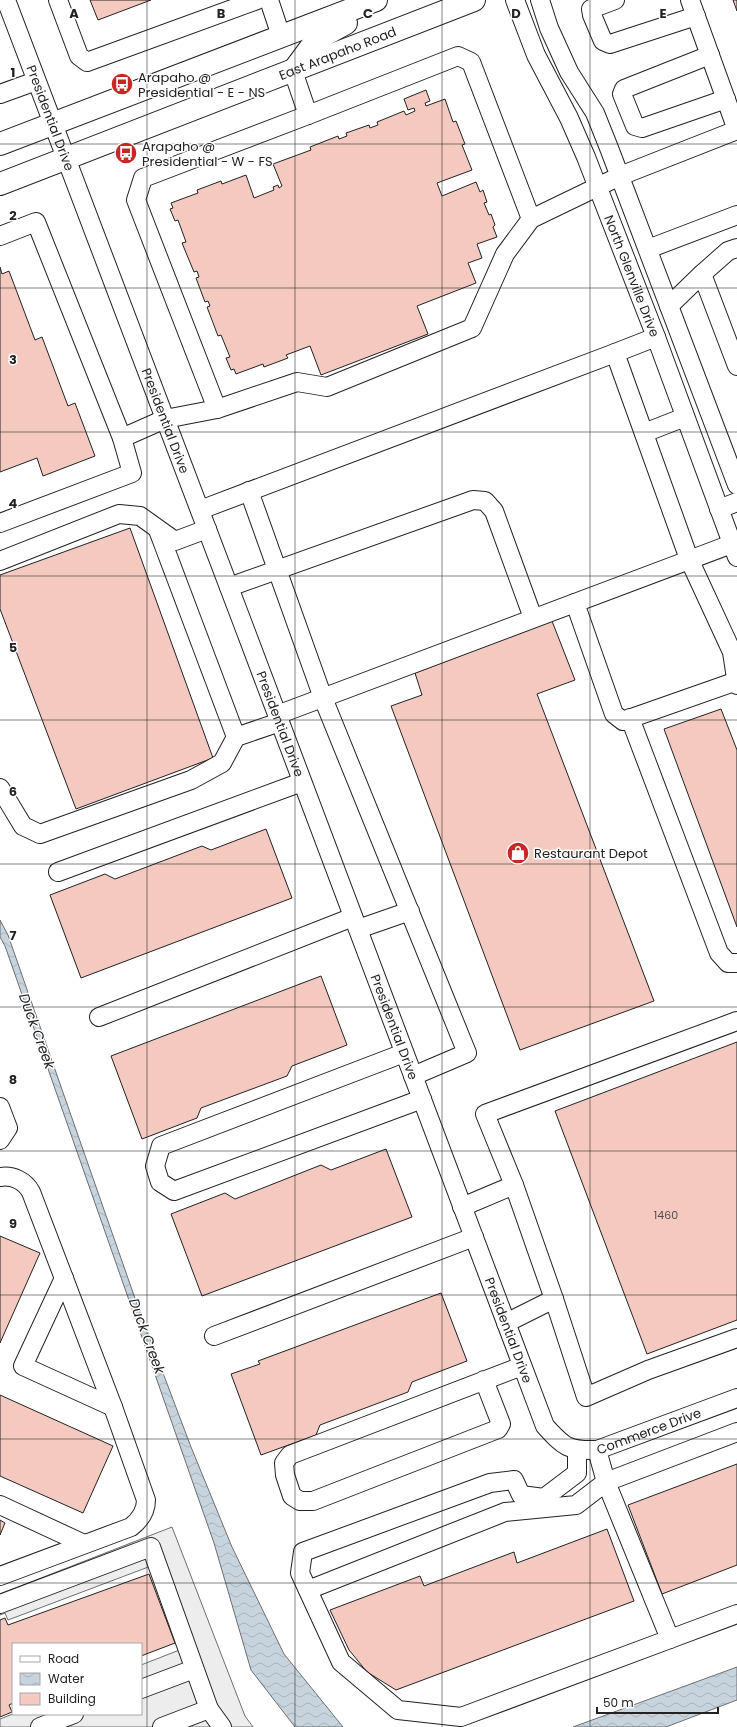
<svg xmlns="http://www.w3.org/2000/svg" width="737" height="1727" font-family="Poppins,sans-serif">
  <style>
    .parking { fill: #ededed; stroke: #6f6f6f }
    .water { fill: url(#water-waves); stroke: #6f6f6f }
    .building { fill: #f3c9c0; stroke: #222 }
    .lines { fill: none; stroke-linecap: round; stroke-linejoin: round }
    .minor-casing { stroke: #222; stroke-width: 20 }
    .major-casing { stroke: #222; stroke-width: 24 }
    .minor { stroke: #fff; stroke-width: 18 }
    .major { stroke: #fff; stroke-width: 22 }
    .grid { fill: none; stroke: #222; stroke-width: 1; stroke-opacity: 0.55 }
    .labels { text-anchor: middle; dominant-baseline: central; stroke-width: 3; stroke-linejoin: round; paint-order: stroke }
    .number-label { font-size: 11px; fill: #564c4a }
    .street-label { font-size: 13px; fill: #222; stroke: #fff }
    .poi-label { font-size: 13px; fill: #222; stroke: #fff; text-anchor: start }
    .water-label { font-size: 14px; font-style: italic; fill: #222; stroke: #fff }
    .grid-label { font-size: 13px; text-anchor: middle; font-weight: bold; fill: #222; stroke: #fff; stroke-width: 3; stroke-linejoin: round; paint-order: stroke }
  </style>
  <defs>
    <pattern id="water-waves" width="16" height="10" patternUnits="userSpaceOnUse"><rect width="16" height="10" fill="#c7d3dd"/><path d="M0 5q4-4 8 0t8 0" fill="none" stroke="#abb5bd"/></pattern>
  </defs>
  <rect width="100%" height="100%" fill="#fff"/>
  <polygon class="parking" points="172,1527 245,1716 253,1727 0,1727 0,1719 13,1714 141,1714 141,1665 182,1649 151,1566 8,1620 5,1613 0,1615 0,1594"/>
  <g class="water">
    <polygon points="0,920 8,935 138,1307 191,1447 232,1547 284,1654 343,1727 295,1727 251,1670 214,1543 5,946 0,937"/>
    <polygon points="737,1667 737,1700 666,1727 573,1727"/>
  </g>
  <g class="building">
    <polygon points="90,0 151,0 98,20"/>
    <polygon points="733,0 737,0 737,11"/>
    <polygon points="426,90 430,101 425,103 426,106 445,99 453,122 456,121 465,144 462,145 472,170 437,183 442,196 476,182 480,192 483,190 487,202 484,203 489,215 491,214 495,225 493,227 497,237 477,244 482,258 468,263 476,283 417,306 428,334 321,375 310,346 286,355 288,358 264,367 263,364 236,374 234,369 231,370 226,358 230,357 221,335 218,336 207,307 210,306 208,301 205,302 196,278 199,277 197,271 194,272 182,243 186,242 178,220 175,221 170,209 173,208 171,203 198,193 197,190 221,181 222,184 246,175 254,198 274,190 273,187 278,185 279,188 282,186 273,164 311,150 310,147 338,136 339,139 347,136 346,133 369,125 370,128 378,125 377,122 404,111 406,115 415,111 414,108 408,110 404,99"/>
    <polygon points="0,267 2,274 9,271 35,340 42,337 68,406 75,403 95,456 43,476 37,458 0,472"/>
    <polygon points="130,528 213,758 76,809 0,609 0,575"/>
    <polygon points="552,621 575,680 537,694 654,1001 520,1050 391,706 422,695 415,673"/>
    <polygon points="721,709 737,750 737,927 664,729"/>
    <polygon points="266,829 292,898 81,978 50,895 105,874 115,879 202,846 211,850"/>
    <polygon points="321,976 347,1045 292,1066 287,1076 201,1108 197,1118 142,1139 111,1056"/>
    <polygon points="737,1042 737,1320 647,1354 555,1111"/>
    <polygon points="386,1149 412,1217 202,1296 171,1214 225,1193 235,1199 321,1165 331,1170"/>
    <polygon points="0,1236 40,1253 0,1343"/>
    <polygon points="441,1293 467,1361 412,1382 408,1392 320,1425 316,1435 261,1455 231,1374 260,1364 258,1361"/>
    <polygon points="0,1395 113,1446 83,1513 0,1476"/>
    <polygon points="737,1464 737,1565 662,1594 628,1505"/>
    <polygon points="0,1520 5,1523 0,1535"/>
    <polygon points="607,1529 634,1601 396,1690 367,1672 349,1650 330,1610 420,1576 424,1586 514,1552 517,1563"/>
    <polygon points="149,1574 175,1643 141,1656 141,1644 13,1644 13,1703 9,1705 12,1712 0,1717 0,1620 5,1618 8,1625"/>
  </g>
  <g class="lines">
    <g class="minor-casing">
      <g id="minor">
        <path id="s1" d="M6,0L246,632L545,1426C564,1447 568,1451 597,1450L737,1398"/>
        <polyline points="58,0 79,56 87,62 257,0"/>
        <polyline points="269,0 281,36"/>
        <path id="s2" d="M515,0L536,55L569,118L586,157L656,337L737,557"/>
        <polyline points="540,0 549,28 569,72 595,113 609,148 737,485"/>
        <polyline points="615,0 591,9 592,15 603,41 610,44 696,16"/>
        <polyline points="690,0 737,130"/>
        <polyline points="710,55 624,89 622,94 635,126 642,128 726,99"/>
        <polyline points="293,71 308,115 458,56 471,62 531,219"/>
        <polyline points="0,94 36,81"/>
        <polyline points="0,236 36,222 122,438 165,419 217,409 297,382 327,387 472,328 505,254 531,219 620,176 737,130"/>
        <polyline points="648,249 737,215"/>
        <polyline points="702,274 728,251 737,248"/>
        <polyline points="669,306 702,274 737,366"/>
        <polyline points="656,337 615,353 689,559 732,652 737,685"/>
        <polyline points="217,409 136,200 143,178 308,115"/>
        <polyline points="644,433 685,417"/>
        <polyline points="249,491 323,698 467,1053 413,1076"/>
        <polyline points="719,509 737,502"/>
        <polyline points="200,510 615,353"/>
        <polyline points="0,523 132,473 122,438"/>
        <polyline points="158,530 236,737"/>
        <polyline points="0,561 119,514 140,516 175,541 207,529"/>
        <polyline points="229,587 473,500 485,501 494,511 533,618"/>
        <polyline points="575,603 614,714 623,721 737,681"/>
        <polyline points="277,715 737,542"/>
        <polyline points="630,718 719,953 728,963 737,963"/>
        <polyline points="0,788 23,826 40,834 191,780 222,763 236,737 280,722"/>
        <polyline points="58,872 302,782"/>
        <polyline points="358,929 410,911"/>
        <polyline points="99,1017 353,917"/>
        <polyline points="404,1053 161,1146 155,1166 160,1182 174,1191 422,1099"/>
        <polyline points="0,1107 8,1128 0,1140"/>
        <path d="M0,1177C13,1175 25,1181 31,1192L113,1407L146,1500C146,1512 140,1520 131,1527L0,1576"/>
        <polyline points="514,1185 554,1299"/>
        <polyline points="462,1207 514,1185 485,1114 737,1021"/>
        <polyline points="64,1278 23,1366 113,1407"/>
        <polyline points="506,1323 554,1299 586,1397 648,1370 737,1338"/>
        <polyline points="214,1336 474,1237"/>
        <polyline points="484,1380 501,1424 498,1429 313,1501 300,1501 292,1496 285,1475 284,1463 290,1455 522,1366"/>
        <polyline points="577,1450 577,1473 544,1498 521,1495 514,1480 490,1483 303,1552 300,1573 341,1662 398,1710 461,1717 670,1639 606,1482 597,1450"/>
        <polyline points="0,1505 84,1544"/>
        <polyline points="308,1590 505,1512 576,1505 606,1482 737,1432"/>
        <polyline points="0,1604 151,1547 209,1709 162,1727"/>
        <polyline points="670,1639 737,1614"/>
        <polyline points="141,1689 194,1669"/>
        <polyline points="209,1709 222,1727"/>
        <polyline points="40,1727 74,1714"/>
      </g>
    </g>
    <g class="major-casing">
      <g id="major">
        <polyline points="294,70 317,39 346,23"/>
        <polyline points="0,144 376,0"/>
        <path id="s3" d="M0,184L474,0"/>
      </g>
    </g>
    <use href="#minor" class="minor"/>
    <use href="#major" class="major"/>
  </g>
  <path class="grid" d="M147,0V1727M295,0V1727M442,0V1727M590,0V1727M0,144H737M0,288H737M0,432H737M0,576H737M0,720H737M0,864H737M0,1007H737M0,1151H737M0,1295H737M0,1439H737M0,1583H737"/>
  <defs>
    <g id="bus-disc" transform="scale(1.15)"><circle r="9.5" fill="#c62828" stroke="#fff"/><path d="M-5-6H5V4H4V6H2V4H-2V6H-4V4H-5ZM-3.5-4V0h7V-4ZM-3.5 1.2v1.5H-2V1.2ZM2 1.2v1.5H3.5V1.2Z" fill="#fff"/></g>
    <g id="shop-disc" transform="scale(1.15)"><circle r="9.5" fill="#c62828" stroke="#fff"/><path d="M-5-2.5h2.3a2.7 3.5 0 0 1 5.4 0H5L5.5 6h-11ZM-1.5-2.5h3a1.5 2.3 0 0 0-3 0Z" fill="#fff"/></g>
  </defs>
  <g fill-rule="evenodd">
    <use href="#bus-disc" x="122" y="84"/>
    <use href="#bus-disc" x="126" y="153"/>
    <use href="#shop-disc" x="518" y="853"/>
  </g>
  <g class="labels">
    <g class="number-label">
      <text x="666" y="1215">1460</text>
    </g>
    <g class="street-label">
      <text stroke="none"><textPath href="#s3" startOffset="362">East Arapaho Road</textPath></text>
      <text stroke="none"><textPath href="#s1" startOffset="126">Presidential Drive</textPath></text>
      <text stroke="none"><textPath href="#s2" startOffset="300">North Glenville Drive</textPath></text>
      <text stroke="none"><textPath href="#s1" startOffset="450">Presidential Drive</textPath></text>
      <text stroke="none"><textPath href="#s1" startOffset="774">Presidential Drive</textPath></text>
      <text stroke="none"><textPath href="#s1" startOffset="1098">Presidential Drive</textPath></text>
      <text stroke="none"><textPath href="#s1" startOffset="1422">Presidential Drive</textPath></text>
      <text stroke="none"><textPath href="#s1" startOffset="1640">Commerce Drive</textPath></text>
    </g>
    <g class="poi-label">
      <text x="138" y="77">Arapaho @<tspan x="138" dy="15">Presidential - E - NS</tspan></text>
      <text x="142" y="146">Arapaho @<tspan x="142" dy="15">Presidential - W - FS</tspan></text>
      <text x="534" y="853">Restaurant Depot</text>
    </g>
    <g class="water-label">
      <text transform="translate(37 1031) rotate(70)">Duck Creek</text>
      <text transform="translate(147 1336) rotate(70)">Duck Creek</text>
    </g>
  </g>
  <g class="grid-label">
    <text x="74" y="18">A</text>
    <text x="221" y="18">B</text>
    <text x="368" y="18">C</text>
    <text x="516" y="18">D</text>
    <text x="663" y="18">E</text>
    <text x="13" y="77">1</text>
    <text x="13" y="220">2</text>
    <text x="13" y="364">3</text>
    <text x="13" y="508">4</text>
    <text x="13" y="652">5</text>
    <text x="13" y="796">6</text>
    <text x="13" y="940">7</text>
    <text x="13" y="1084">8</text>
    <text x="13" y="1228">9</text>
  </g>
  <rect x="12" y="1643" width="130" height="72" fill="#ffffff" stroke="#a7a7a7"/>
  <rect x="20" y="1656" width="20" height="6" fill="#ffffff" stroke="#a7a7a7"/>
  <text x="48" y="1663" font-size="12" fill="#222222">Road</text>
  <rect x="20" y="1673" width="20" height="12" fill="url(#water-waves)" stroke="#a7a7a7"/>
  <text x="48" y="1683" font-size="12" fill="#222222">Water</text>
  <rect x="20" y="1693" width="20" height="12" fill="#f3c9c0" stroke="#a7a7a7"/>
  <text x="48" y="1703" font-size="12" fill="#222222">Building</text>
  <path d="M597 1707v6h121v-6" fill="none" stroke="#222222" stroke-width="2"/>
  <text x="603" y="1707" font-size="12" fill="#222222" stroke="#ffffff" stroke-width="3" paint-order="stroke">50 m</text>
</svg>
